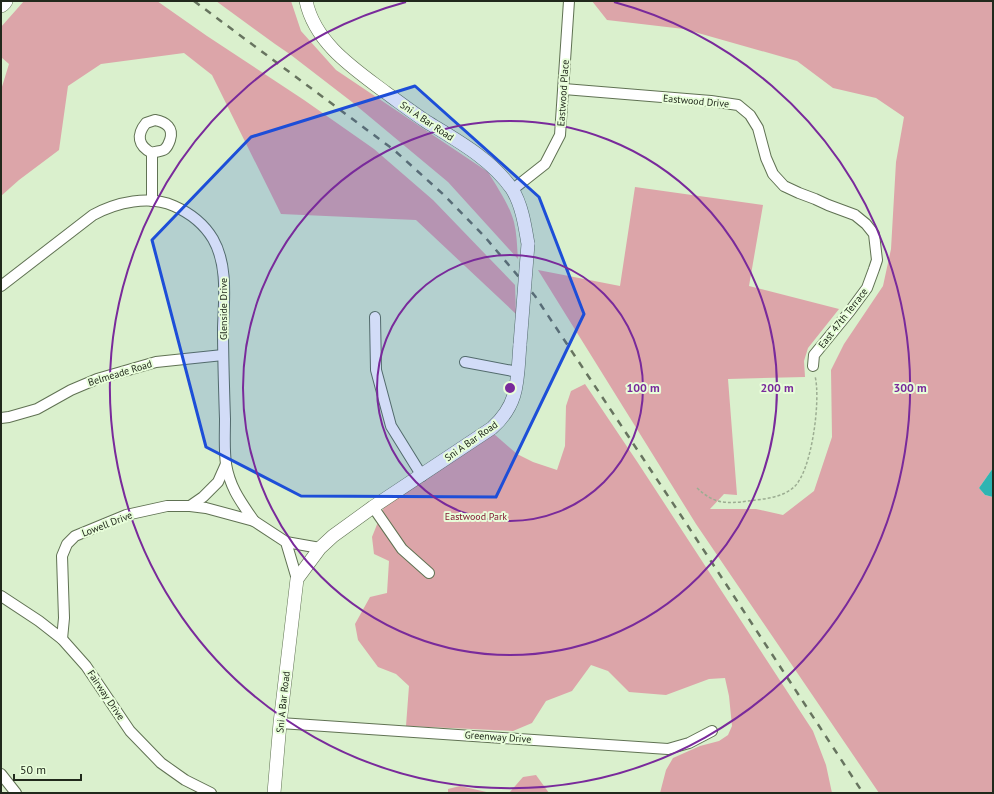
<svg xmlns="http://www.w3.org/2000/svg" width="994" height="794" font-family="'PT Sans',sans-serif">
  <style>
    .green { fill: #dca5a9 }
    .water { fill: #2fb4b2 }
    .lines { fill: none; stroke-linecap: round; stroke-linejoin: round }
    .minor-casing { stroke: #607253; stroke-width: 12 }
    .tertiary-casing { stroke: #607253; stroke-width: 14 }
    .trunk-casing { stroke: #607253; stroke-width: 18 }
    .path { stroke: #9cad92; stroke-width: 1.5; stroke-dasharray: 3 2; stroke-linecap: butt }
    .minor { stroke: #fff; stroke-width: 10 }
    .tertiary { stroke: #fff; stroke-width: 13 }
    .trunk { stroke: #fff; stroke-width: 17 }
    .rail { stroke: #67745f; stroke-width: 2.5; stroke-dasharray: 7 7; stroke-linecap: butt }
    .tertiary-bridge-casing { stroke: #607253; stroke-width: 14; stroke-linecap: butt }
    .tertiary-bridge { stroke: #fff; stroke-width: 13 }
    .marked { fill: #1d4ed8; fill-opacity: 0.2; stroke: #1d4ed8; stroke-width: 3; stroke-linejoin: round }
    .ring { fill: none; stroke: #792a9b; stroke-width: 2 }
    .labels { text-anchor: middle; dominant-baseline: central; stroke-width: 4; stroke-linejoin: round; paint-order: stroke }
    .street-label { font-size: 10px; fill: #21291c; stroke: #e8feda }
    .park-label { font-size: 10px; fill: #7f142f; stroke: #e8feda }
    .centre { fill: #792a9b; stroke: #e8feda; stroke-width: 2 }
    .ring-label { font-size: 12px; text-anchor: middle; font-weight: bold; fill: #792a9b; stroke: #e8feda; stroke-width: 4; stroke-linejoin: round; paint-order: stroke }
  </style>
  <rect width="100%" height="100%" fill="#daf0cd"/>
  <g class="green">
    <polygon points="24,1 157,1 207,36 304,100 374,149 433,200 515,285 516,314 416,220 281,214 212,75 184,53 101,64 68,86 59,150 19,180 1,196 1,90 9,64 1,57 1,27"/>
    <path d="M216,1H291L301,31L336,70L488,172C497,187 509,204 514,222C517,234 517,247 518,259L448,182L352,102L291,55L275,44Z"/>
    <polygon points="592,1 993,1 993,468 979,488 985,495 993,497 993,793 879,793 696,524 538,270 620,286 635,187 763,205 749,286 839,309 808,348 804,361 805,377 728,379 737,495 724,494 710,509 756,509 783,515 814,491 832,437 831,370 844,344 883,286 891,249 896,162 904,117 876,98 833,88 797,61 684,29 607,20"/>
    <polygon points="585,384 638,463 813,731 826,765 832,793 660,793 666,770 673,758 700,746 719,741 728,735 732,726 729,696 725,678 709,679 666,695 629,692 608,671 591,665 572,691 546,701 532,723 513,731 406,726 409,686 396,674 378,667 358,640 355,624 370,597 387,593 389,561 374,554 372,537 384,507 494,434 517,454 533,462 557,470 565,446 566,406 571,391"/>
    <polygon points="536,775 549,793 509,793 523,777"/>
    <polygon points="460,786 491,793 448,793 448,789"/>
  </g>
  <polygon class="water" points="993,468 993,497 985,495 979,488"/>
  <g class="lines">
    <g class="minor-casing">
      <g id="minor">
        <polyline points="564,89 711,101 738,105 750,115 758,128 766,158 773,174 784,186 799,193 815,199 828,205 855,215 866,224 874,234 877,260 874,269 867,288 850,311 814,355 813,366"/>
        <path d="M155,120C166,122 174,128 170,140C169,143 167,147 165,149C161,152 156,151 152,153C138,146 136,135 146,123Z"/>
        <polyline points="512,190 545,164 560,135 569,1"/>
        <polyline points="152,201 152,153"/>
        <path d="M1,286L93,215C117,202 149,195 174,206C190,213 204,224 213,239C228,265 224,299 223,328C223,359 224,389 225,419C225,434 224,450 226,464C230,488 241,502 254,521"/>
        <polyline points="375,317 376,370 391,426 422,476"/>
        <polyline points="465,362 518,372"/>
        <polyline points="1,418 9,417 37,409 71,390 97,379 156,362 223,355"/>
        <polyline points="190,506 203,497 218,482 226,464"/>
        <polyline points="373,507 402,549 429,573"/>
        <polyline points="286,542 320,548"/>
        <polyline points="1,596 39,621 62,639 86,666 130,731 161,763 185,780 211,793"/>
        <polyline points="62,639 64,618 62,556 67,544 75,536 126,515 167,506 190,506 206,508 254,521 286,542 297,579"/>
        <polyline points="280,723 668,749 689,743 712,731"/>
        <polyline points="1,774 16,793"/>
      </g>
    </g>
    <g class="tertiary-casing">
      <g id="tertiary">
        <path d="M306,1C315,43 353,68 385,92C399,102 413,113 427,122C458,141 491,159 512,189C522,205 525,226 528,244"/>
        <path d="M274,793L280,723L297,579L320,548L333,536L373,507L492,428C520,403 517,379 520,344"/>
      </g>
    </g>
    <g class="trunk-casing">
      <polyline id="trunk" points="1,4 4,1"/>
    </g>
    <path class="path" d="M697,488C714,504 726,504 748,501C763,499 782,498 794,487C812,471 821,399 815,376"/>
    <use href="#minor" class="minor"/>
    <use href="#tertiary" class="tertiary"/>
    <use href="#trunk" class="trunk"/>
    <polyline class="rail" points="194,1 394,150 444,195 485,237 535,296 680,514 863,793"/>
    <g class="tertiary-bridge-casing">
      <polyline id="tertiary-bridge" points="520,344 528,244"/>
    </g>
    <use href="#tertiary-bridge" class="tertiary-bridge"/>
  </g>
  <path class="marked" d="M415,86L539,197L584,314L496,497L301,496L206,447L152,240L251,137Z"/>
  <g class="ring">
    <circle cx="510" cy="388" r="133"/>
    <circle cx="510" cy="388" r="267"/>
    <path d="M614 2A400 400 0 1 1 406 2"/>
  </g>
  <g class="labels">
    <g class="street-label">
      <text transform="translate(563 93) rotate(-86)">Eastwood Place</text>
      <text transform="translate(696 101) rotate(5)">Eastwood Drive</text>
      <text transform="translate(427 121) rotate(34)">Sni A Bar Road</text>
      <text transform="translate(223 309) rotate(-90)">Glenside Drive</text>
      <text transform="translate(843 318) rotate(-52)">East 47th Terrace</text>
      <text transform="translate(120 373) rotate(-17)">Belmeade Road</text>
      <text transform="translate(471 441) rotate(-35)">Sni A Bar Road</text>
      <text transform="translate(107 524) rotate(-21)">Lowell Drive</text>
      <text transform="translate(106 695) rotate(56)">Fairway Drive</text>
      <text transform="translate(283 702) rotate(-84)">Sni A Bar Road</text>
      <text transform="translate(498 737) rotate(4)">Greenway Drive</text>
    </g>
    <g class="park-label">
      <text x="476" y="516">Eastwood Park</text>
    </g>
  </g>
  <circle cx="510" cy="388" r="6" class="centre"/>
  <g class="ring-label">
    <text x="643" y="392">100 m</text>
    <text x="777" y="392">200 m</text>
    <text x="910" y="392">300 m</text>
  </g>
  <rect width="994" height="794" fill="none" stroke="#21291c" stroke-width="4"/>
  <path d="M14 774v6h67v-6" fill="none" stroke="#21291c" stroke-width="2"/>
  <text x="20" y="774" font-size="12" fill="#21291c" stroke="#e8feda" stroke-width="3" paint-order="stroke">50 m</text>
</svg>
